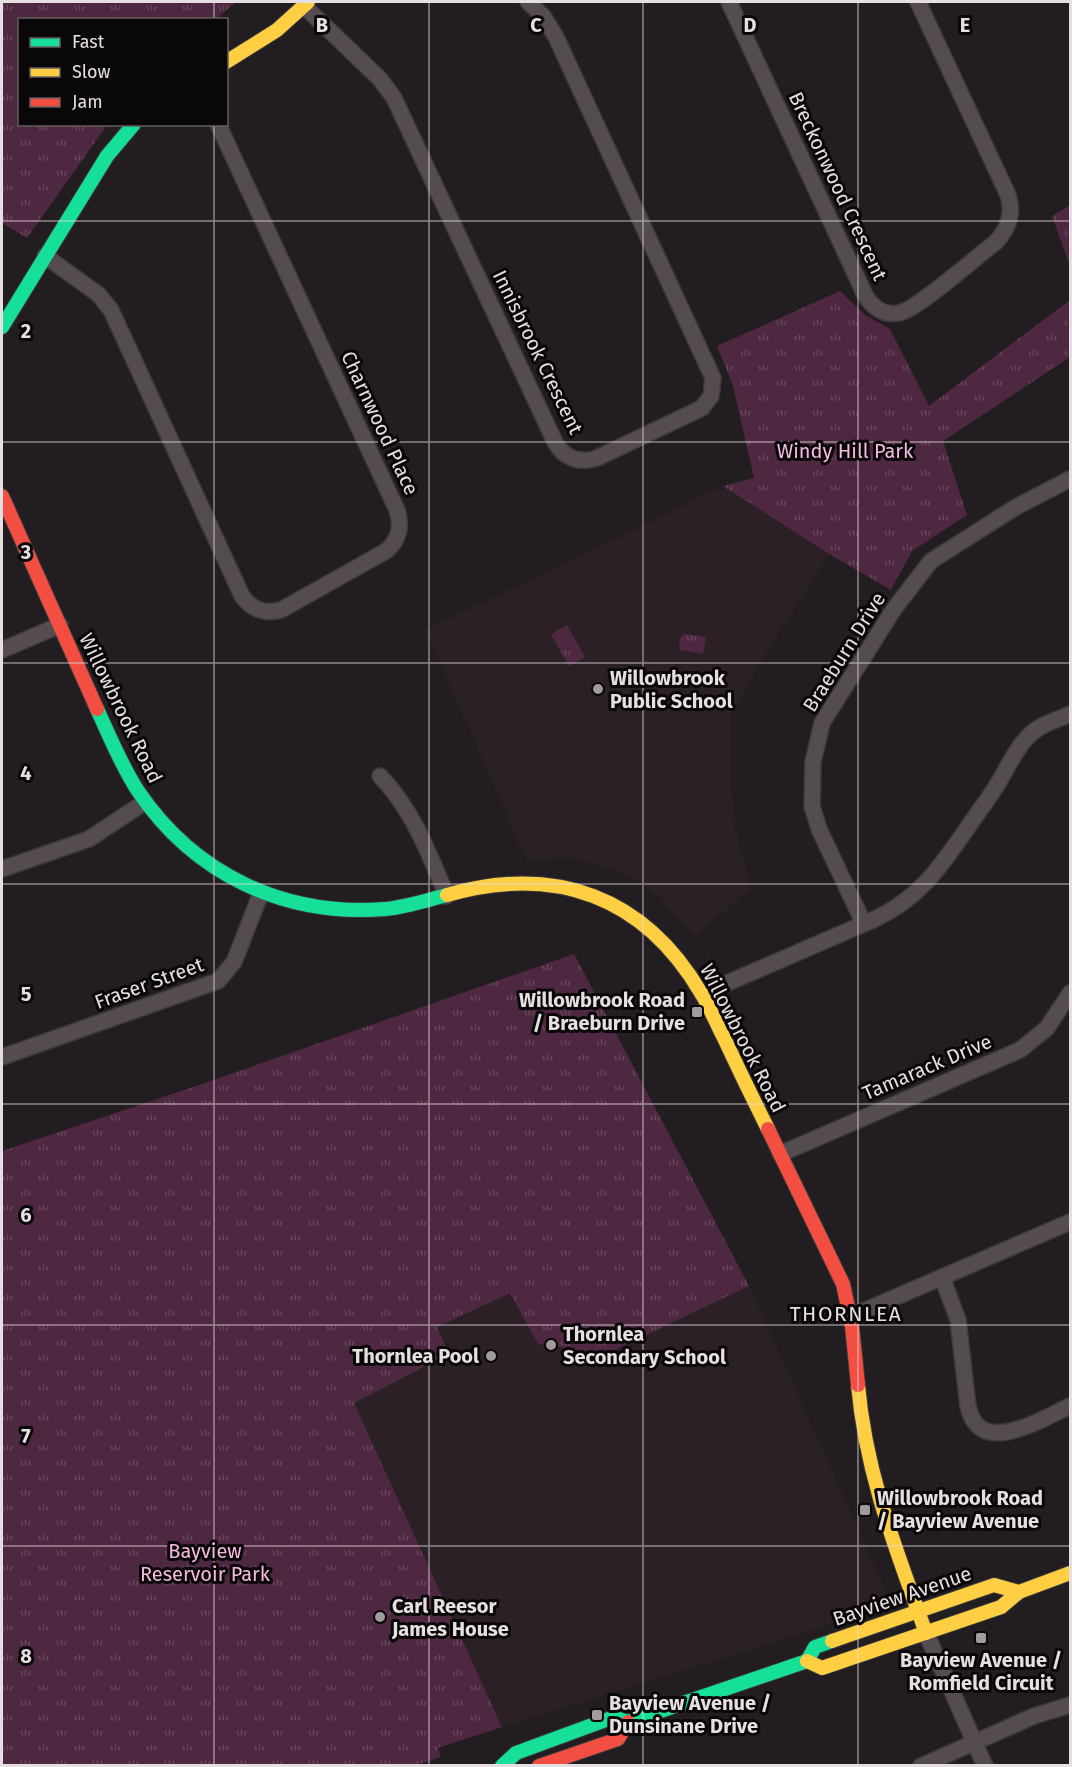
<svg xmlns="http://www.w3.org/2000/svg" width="1072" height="1767" font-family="'Fira Sans',sans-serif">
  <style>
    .built { fill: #2c2027 }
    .park { fill: url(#park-tufts) }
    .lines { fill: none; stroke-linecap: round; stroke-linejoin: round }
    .street-casing { stroke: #3c393b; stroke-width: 18 }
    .fast-casing { stroke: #3c393b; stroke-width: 16 }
    .slow-casing { stroke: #3c393b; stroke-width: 16 }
    .jam-casing { stroke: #3c393b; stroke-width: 16 }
    .street { stroke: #554c51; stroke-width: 15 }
    .fast { stroke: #16e098; stroke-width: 14 }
    .slow { stroke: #ffcf43; stroke-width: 14 }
    .jam { stroke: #f24e42; stroke-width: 14 }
    .grid { fill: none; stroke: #e5dfe2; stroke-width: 1.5; stroke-opacity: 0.55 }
    .poi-dot { fill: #a19b9e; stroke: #0a0709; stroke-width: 2 }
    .labels { text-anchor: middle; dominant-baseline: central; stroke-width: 6; stroke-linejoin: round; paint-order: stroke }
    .street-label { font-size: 20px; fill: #e5dfe2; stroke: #0a0709 }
    .park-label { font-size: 20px; fill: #f6bae0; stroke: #0a0709 }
    .poi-label { font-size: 20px; font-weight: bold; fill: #e5dfe2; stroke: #0a0709; text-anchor: start }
    .neighbourhood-label { font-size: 21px; letter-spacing: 1.5px; fill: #e5dfe2; stroke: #0a0709 }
    .grid-label { font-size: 20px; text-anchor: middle; font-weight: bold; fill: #e5dfe2; stroke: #0a0709; stroke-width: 6; stroke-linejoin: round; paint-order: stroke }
  </style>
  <defs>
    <pattern id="park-tufts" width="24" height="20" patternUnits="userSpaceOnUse" patternTransform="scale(1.5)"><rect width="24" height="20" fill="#4e2741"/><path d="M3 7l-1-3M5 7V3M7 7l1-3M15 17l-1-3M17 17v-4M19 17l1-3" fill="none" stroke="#67465c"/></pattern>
  </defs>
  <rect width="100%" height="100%" fill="#221d20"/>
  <g class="built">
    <polygon points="723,486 829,554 759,664 731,714 730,773 737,840 752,887 694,937 660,897 628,875 576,859 527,860 426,630"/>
    <polygon points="574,954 749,1286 889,1598 881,1609 502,1727 354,1403"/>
  </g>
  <g class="park">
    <polygon points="2,2 236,2 216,19 20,20 20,124 107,125 27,238 2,223"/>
    <polygon points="1070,205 1070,266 1052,216"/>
    <polygon points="840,291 865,315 890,329 929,406 1070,300 1070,357 943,441 967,515 912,551 891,590 829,554 723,486 754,478 733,386 717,346"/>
    <polygon points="567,625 585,657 569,666 551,634"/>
    <polygon points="683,634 706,637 703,654 680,650 679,641"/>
    <polygon points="574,954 749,1286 606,1354 538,1344 510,1293 437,1327 449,1354 354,1403 502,1727 438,1748 441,1757 416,1765 2,1765 2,1151 202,1084"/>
  </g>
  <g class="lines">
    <g class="street-casing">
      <g id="street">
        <path d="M729,2L865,295C872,307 884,316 899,313C918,309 977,256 996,242C1009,228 1014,213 1008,195L918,2"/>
        <path d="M304,6L380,79L394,98L555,442C564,458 579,464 597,458L702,408L711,396L713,378L556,37L543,16L528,2"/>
        <path d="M45,256L98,294L111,310L242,596C252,610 264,614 281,610L386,551C400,539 402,526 397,510L218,124"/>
        <polyline points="2,650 60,625"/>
        <path d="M380,776C413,810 428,852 447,896"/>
        <polyline points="2,869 89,839 145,802"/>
        <polyline points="864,924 819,829 812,806 813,762 822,723 894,609 931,561 1016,507 1070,479"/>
        <path d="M702,994L875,919C919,898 939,869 966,830C976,815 987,801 997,785C1008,767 1019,741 1037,729C1047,722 1060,719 1070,714"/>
        <polyline points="2,1057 218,981 234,962 261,893"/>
        <polyline points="780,1154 1020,1050 1047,1028 1070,993"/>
        <path d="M942,1277L958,1320L968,1406C979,1459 1041,1419 1070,1406"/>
        <polyline points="852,1316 1070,1222"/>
        <polyline points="926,1633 985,1766"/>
        <polyline points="921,1766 1034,1716 1070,1705"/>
      </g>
    </g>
    <g class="fast-casing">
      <g id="fast">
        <polyline points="2,327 107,156 134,124"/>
        <path d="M97,709C110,737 121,765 138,791C195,875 285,917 385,909C406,907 427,900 447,895"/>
        <polyline points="502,1766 516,1753 614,1717 628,1722 807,1661 815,1647 832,1641"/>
      </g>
    </g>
    <g class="slow-casing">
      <g id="slow">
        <polyline points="226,62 277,30 308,2"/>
        <path d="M447,895C555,864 644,896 701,993C710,1007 716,1023 724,1038C738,1068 753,1099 768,1129"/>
        <path d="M858,1385C866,1475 896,1549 926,1633"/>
        <polyline points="832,1641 994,1585 1019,1592"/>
        <polyline points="807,1661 822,1668 1001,1607 1019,1592 1070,1573"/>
      </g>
    </g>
    <g class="jam-casing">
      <g id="jam">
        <polyline points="2,496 97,709"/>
        <polyline points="768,1129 843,1284 852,1326 858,1385"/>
        <polyline points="539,1766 618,1739 628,1722"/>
      </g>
    </g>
    <use href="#street" class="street"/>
    <use href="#fast" class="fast"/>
    <use href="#slow" class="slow"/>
    <use href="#jam" class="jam"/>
  </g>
  <path class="grid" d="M214,2V20M429,2V1766M643,2V1766M858,2V1766M214,124V1766M2,221H1070M2,442H1070M2,663H1070M2,884H1070M2,1104H1070M2,1325H1070M2,1546H1070"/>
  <g class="poi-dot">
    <circle cx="598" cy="689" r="6"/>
    <rect x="691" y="1006" width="12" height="12" rx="3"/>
    <circle cx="551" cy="1345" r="6"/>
    <circle cx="491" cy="1356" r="6"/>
    <rect x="859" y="1504" width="12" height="12" rx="3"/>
    <circle cx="380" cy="1617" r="6"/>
    <rect x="975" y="1632" width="12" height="12" rx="3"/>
    <rect x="591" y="1709" width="12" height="12" rx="3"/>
  </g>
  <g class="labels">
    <g class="street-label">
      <text transform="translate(838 186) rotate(65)">Breckonwood Crescent</text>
      <text transform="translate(538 352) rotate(64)">Innisbrook Crescent</text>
      <text transform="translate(380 423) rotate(65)">Charnwood Place</text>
      <text transform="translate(844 652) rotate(-58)">Braeburn Drive</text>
      <text transform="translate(121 708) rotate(64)">Willowbrook Road</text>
      <text transform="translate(149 983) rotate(-20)">Fraser Street</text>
      <text transform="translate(743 1038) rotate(63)">Willowbrook Road</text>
      <text transform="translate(927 1067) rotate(-23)">Tamarack Drive</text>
      <text transform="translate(902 1596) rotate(-19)">Bayview Avenue</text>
    </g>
    <g class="park-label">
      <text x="845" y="451">Windy Hill Park</text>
      <text x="205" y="1551">Bayview<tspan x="205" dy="23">Reservoir Park</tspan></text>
    </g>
    <g class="poi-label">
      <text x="610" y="678">Willowbrook<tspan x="610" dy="23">Public School</tspan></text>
      <text x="685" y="1000" text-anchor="end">Willowbrook Road<tspan x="685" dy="23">/ Braeburn Drive</tspan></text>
      <text x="563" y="1334">Thornlea<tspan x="563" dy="23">Secondary School</tspan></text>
      <text x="479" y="1356" text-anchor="end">Thornlea Pool</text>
      <text x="877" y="1498">Willowbrook Road<tspan x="877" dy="23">/ Bayview Avenue</tspan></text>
      <text x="392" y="1606">Carl Reesor<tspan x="392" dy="23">James House</tspan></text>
      <text x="981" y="1660" text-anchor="middle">Bayview Avenue /<tspan x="981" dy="23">Romfield Circuit</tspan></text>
      <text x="609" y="1703">Bayview Avenue /<tspan x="609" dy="23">Dunsinane Drive</tspan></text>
    </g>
    <g class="neighbourhood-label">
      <text x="846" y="1314">THORNLEA</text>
    </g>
  </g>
  <g class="grid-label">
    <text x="322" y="32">B</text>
    <text x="536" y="32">C</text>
    <text x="750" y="32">D</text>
    <text x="965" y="32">E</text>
    <text x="26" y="338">2</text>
    <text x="26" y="559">3</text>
    <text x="26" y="780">4</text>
    <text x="26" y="1001">5</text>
    <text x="26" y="1222">6</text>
    <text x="26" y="1443">7</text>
    <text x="26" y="1663">8</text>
  </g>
  <rect width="1072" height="1767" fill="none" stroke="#e5dfe2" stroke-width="6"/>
  <rect x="18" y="18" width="210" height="108" fill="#0a0709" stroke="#625d60" stroke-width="1.5"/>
  <rect x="30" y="38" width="30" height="9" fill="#16e098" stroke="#625d60" stroke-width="1.5"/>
  <text x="72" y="48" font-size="18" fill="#e5dfe2">Fast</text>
  <rect x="30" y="68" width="30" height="9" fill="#ffcf43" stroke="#625d60" stroke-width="1.5"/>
  <text x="72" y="78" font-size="18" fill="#e5dfe2">Slow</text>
  <rect x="30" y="98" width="30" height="9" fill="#f24e42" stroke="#625d60" stroke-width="1.5"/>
  <text x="72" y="108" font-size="18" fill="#e5dfe2">Jam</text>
</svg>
